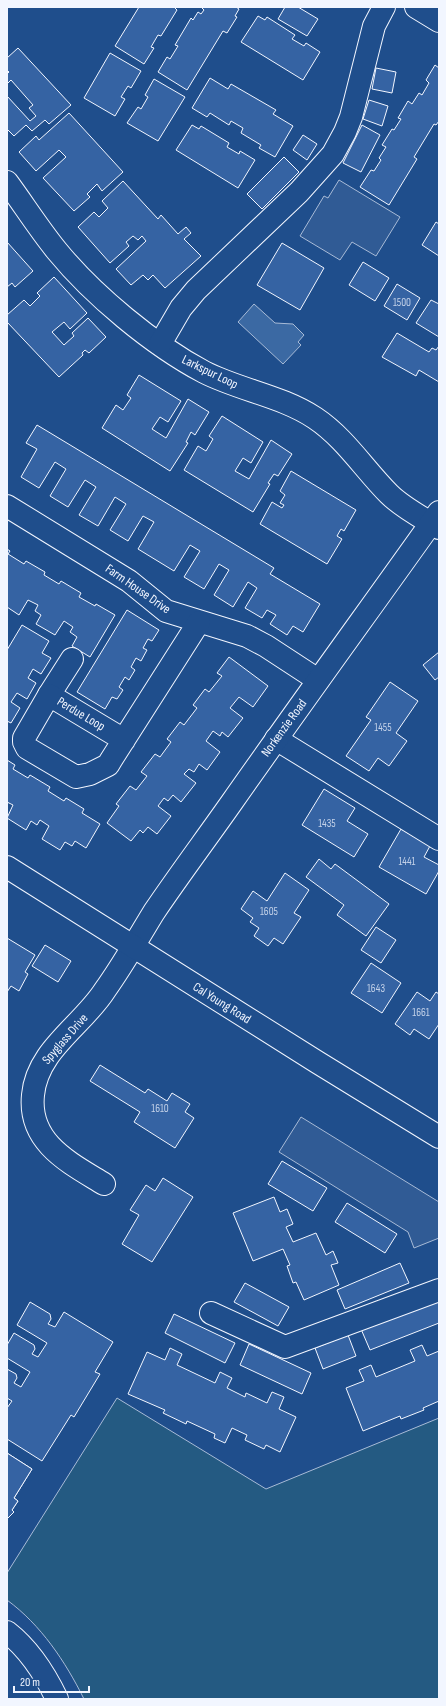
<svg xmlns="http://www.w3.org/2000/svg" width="446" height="1706" font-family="'Sofia Sans Condensed',sans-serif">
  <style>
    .green { fill: #245a82; stroke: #a8bbd7 }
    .parking { fill: #305b95; stroke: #a8bbd7 }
    .water { fill: #3b69a3; stroke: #a8bbd7 }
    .building { fill: #3563a3; stroke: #f2f6ff }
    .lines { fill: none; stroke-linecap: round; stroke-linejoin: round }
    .minor-casing { stroke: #f2f6ff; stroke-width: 24 }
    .major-casing { stroke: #f2f6ff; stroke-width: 24 }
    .minor { stroke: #1f4e8c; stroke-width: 22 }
    .major { stroke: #1f4e8c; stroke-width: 22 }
    .labels { text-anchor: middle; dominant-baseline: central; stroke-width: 3; stroke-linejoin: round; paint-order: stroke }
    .number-label { font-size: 11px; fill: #c3d1e8 }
    .street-label { font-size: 13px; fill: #f2f6ff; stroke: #1f4e8c }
  </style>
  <rect width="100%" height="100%" fill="#1f4e8c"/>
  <path class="green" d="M117,1398L266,1489L439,1418V1699H84C65,1661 41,1625 7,1600V1573Z"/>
  <g class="parking">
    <polygon points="339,180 400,217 376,256 352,242 340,260 300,236 324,196 328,198"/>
    <polygon points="301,1117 439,1202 439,1238 414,1248 408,1232 279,1152"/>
  </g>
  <polygon class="water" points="254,304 275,323 293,324 304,335 298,342 301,345 283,364 238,322"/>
  <g class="building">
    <polygon points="139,7 175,7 175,8 177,10 161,36 158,35 151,47 154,48 144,64 115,46"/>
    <polygon points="236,7 239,9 235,16 237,17 227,33 223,31 187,90 158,72 167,57 170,59 178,46 175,45 191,18 193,20 198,12 201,14 204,10 201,7"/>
    <polygon points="285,7 298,7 318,19 307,36 278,19"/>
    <polygon points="258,16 265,20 267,17 295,35 292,39 304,46 306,43 320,52 303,80 241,42"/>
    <polygon points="18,48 71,105 49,124 45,120 32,131 26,125 14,136 7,129 7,96 30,121 36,116 29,108 33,105 11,80 7,84 7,74 9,72 7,70 7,58"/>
    <polygon points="110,53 141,71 131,88 128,86 121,97 125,99 115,116 84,98"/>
    <polygon points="435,65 439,68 439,121 436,125 434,124 414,157 417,159 389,205 360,187 371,170 374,171 381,160 379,158 386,147 382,145 392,129 394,130 401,119 398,118 408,101 412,104 419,93 422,95 429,83 426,80"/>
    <polygon points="376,68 396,72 392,93 372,89"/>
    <polygon points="210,78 228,89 231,84 276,110 273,114 293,126 275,157 259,148 261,145 241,133 243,128 231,121 229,125 210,113 207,117 192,108"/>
    <polygon points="154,79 185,97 158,141 127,123 138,107 141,109 148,97 145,95"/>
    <polygon points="369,100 388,106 382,126 363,119"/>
    <polygon points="69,113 123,172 102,191 97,184 87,194 90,197 74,211 43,178 66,157 59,150 36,171 19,152 36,136 39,140"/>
    <polygon points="192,125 199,129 201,126 229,143 227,147 239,154 240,151 255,160 238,188 176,150"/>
    <polygon points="362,125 380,135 361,172 343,163"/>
    <polygon points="303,135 317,144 307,160 293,150"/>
    <polygon points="284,157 299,172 262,209 247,194"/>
    <polygon points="123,181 158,219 161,215 178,234 186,227 191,233 184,239 201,256 165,288 153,275 148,280 143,275 131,285 116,269 146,241 142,236 138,240 133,236 126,242 129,246 110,263 78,227 94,212 99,217 108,208 102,201"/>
    <polygon points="436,222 439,224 439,256 422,245"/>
    <polygon points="7,242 33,271 15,287 12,283 7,287"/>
    <polygon points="282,243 324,268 300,310 257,285"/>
    <polygon points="363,262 389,278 375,301 349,285"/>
    <polygon points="54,277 87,313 70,329 64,322 52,332 64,345 74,336 72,333 88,318 106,337 89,353 85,350 82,353 83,355 59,377 7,322 7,315 24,300 30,306 40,296 37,293"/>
    <polygon points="397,284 420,298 407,320 384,306"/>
    <polygon points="431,300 439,304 439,337 416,323"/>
    <polygon points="397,333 429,352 432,348 436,350 439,346 439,382 419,370 416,376 382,357"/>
    <polygon points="139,375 181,401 168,422 160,417 152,429 166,438 188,399 209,412 195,435 191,432 186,442 188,443 170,471 102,428 116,405 123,410 131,398 127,395"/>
    <polygon points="222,416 263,442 251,463 243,458 235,471 249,479 271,440 292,454 278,476 274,474 268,483 270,484 253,512 184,470 198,446 206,451 213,439 209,436"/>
    <polygon points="37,425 274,568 270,574 320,604 303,632 293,626 287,635 270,624 276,615 267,610 262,618 245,608 257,588 248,582 233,607 214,595 229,570 219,564 204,589 184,577 200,551 190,545 174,571 138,549 154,522 143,516 128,541 110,530 126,504 115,497 98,526 79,515 96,487 85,480 68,507 50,496 66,469 55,462 39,488 21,477 37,449 26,443"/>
    <polygon points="291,471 356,510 344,531 341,529 337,536 342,539 327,564 260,524 272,502 282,508 284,505 280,503 285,495 280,491"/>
    <polygon points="7,549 10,551 8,554 24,564 26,561 45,572 44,575 59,584 61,581 81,593 79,597 95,606 96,604 115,615 90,657 72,646 77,637 70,632 73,627 64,621 55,635 36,624 41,615 35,611 38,605 28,600 19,615 7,607"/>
    <polygon points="127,610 159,630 152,641 148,639 143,648 147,650 141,661 136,658 131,667 135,670 129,680 125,677 119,687 123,690 117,699 112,697 105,709 77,692"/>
    <polygon points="22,625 49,641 42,653 51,658 41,674 33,669 28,678 36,683 27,699 17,693 11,702 20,708 11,723 7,721 7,650"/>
    <polygon points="439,652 439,677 435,680 423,665"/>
    <polygon points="229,657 268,686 253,707 239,697 230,708 243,718 228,737 222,732 220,736 213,731 206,741 220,752 207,770 199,764 194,772 189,769 184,774 196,783 181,802 173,795 168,801 164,798 158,806 171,816 157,834 148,827 143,833 140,830 131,841 107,823 119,806 116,804 130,786 136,790 147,776 141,772 155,754 160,757 171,742 167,739 180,722 184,725 197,708 193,705 205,689 209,692 222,676 217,673"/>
    <polygon points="390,682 418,701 396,733 407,741 389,766 378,758 369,771 346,756 371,720 366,717"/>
    <polygon points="7,760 15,765 13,769 28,778 30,775 50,787 48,791 64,801 66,798 84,809 82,813 100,824 86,848 75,841 72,846 65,842 60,850 42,839 49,826 40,820 37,825 31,821 26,830 7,818 13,805 7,802"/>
    <polygon points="324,789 355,808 347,821 368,834 354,857 302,825"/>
    <polygon points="401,829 430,846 424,857 439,865 439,871 426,894 379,867"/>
    <polygon points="319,859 331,869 335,864 389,904 366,936 337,915 344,905 306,877"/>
    <polygon points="285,873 309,890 294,913 301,917 283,944 274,938 268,946 254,936 259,928 250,922 253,918 241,909 253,891 267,901"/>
    <polygon points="376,927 396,940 381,963 361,950"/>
    <polygon points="7,938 35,955 25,972 28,974 19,991 11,986 7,992"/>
    <polygon points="45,945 71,961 58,982 32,966"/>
    <polygon points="371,963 401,983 382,1013 351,993"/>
    <polygon points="417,992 430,1001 436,992 439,994 439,1024 429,1039 414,1029 410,1035 395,1024"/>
    <polygon points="100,1065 145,1093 148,1089 167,1101 172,1093 190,1104 185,1112 194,1118 175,1148 134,1122 140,1112 90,1081"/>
    <polygon points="282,1161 327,1188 313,1211 268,1184"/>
    <polygon points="163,1178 193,1197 152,1262 122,1244 139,1215 130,1210 146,1185 155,1191"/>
    <polygon points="274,1197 280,1212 287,1209 293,1224 286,1227 293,1242 316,1233 326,1255 333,1251 338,1263 331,1265 339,1285 304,1300 296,1282 293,1283 287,1266 290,1265 283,1249 253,1261 233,1213"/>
    <polygon points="347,1203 397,1234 385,1253 335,1222"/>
    <polygon points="400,1263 409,1283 345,1309 337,1290"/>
    <polygon points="245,1283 289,1307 278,1326 234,1302"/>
    <polygon points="439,1298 439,1323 370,1350 361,1329"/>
    <polygon points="30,1302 50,1314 51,1319 48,1324 55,1327 64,1312 113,1342 95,1372 100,1374 74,1417 71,1415 42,1461 7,1439 7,1408 12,1401 7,1398 7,1369 16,1374 17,1378 14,1383 21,1387 30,1372 7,1358 7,1345 14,1333 34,1345 35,1349 32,1354 38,1357 47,1343 17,1325"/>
    <polygon points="174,1314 235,1343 225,1363 165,1333"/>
    <polygon points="348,1335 356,1356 323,1369 315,1348"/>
    <polygon points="249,1344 311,1373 302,1394 240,1365"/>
    <polygon points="422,1345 427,1356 439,1351 439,1401 423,1408 424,1410 401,1419 400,1416 363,1431 346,1388 364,1381 359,1370 371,1365 376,1377 415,1361 410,1350"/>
    <polygon points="170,1348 182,1354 177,1365 215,1383 220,1372 232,1378 227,1388 245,1397 246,1393 267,1403 272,1392 284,1397 279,1409 296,1417 280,1452 266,1445 264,1449 245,1440 247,1435 232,1428 225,1443 214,1438 215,1434 187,1421 186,1424 163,1413 165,1410 128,1394 147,1352 165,1360"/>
    <polygon points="7,1453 32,1469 14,1498 18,1501 12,1510 14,1512 7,1519"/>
    <polygon points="7,1453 32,1469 14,1498 18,1501 12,1510 14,1512 7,1519"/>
  </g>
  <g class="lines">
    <g class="minor-casing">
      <g id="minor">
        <polyline points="416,7 439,21"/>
        <path d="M7,182C24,205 39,229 57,251C93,295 153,345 204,372C239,390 282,396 315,418C345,438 364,469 389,494C403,508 423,518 439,528"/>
        <polyline points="160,344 181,308 196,290 299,192 333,154 345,132 351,117 374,26 384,7"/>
        <polyline points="7,506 129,581 166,611 247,636 266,646 318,680"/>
        <polyline points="49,695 72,659"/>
        <polyline points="276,739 439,839"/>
        <polyline points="124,740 49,695 24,738 24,742 27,748 76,777 90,774 108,765 111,760 199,622"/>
        <path d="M104,1184C70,1163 28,1143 33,1095C37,1050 82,1026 105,990C123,965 138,938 154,912C179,875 206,839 232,802C300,705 370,609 439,512"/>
        <polyline points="211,1313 285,1347 439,1290"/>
        <path d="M7,1632C29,1649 45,1674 57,1699"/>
      </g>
    </g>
    <g class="major-casing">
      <polyline id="major" points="7,867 317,1062 439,1137"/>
    </g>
    <use href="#minor" class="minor"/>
    <use href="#major" class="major"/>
  </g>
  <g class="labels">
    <g class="number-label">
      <text x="402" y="302">1500</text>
      <text x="383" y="727">1455</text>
      <text x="327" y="823">1435</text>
      <text x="407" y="861">1441</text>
      <text x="269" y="911">1605</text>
      <text x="376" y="988">1643</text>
      <text x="421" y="1012">1661</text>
      <text x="160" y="1108">1610</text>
    </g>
    <g class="street-label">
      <text transform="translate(210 372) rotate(26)">Larkspur Loop</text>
      <text transform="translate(138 589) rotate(35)">Farm House Drive</text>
      <text transform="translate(81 714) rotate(31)">Perdue Loop</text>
      <text transform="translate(284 728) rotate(-54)">Norkenzie Road</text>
      <text transform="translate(222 1003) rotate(32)">Cal Young Road</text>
      <text transform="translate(65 1039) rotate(-49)">Spyglass Drive</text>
    </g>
  </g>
  <rect width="446" height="1706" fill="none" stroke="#f2f6ff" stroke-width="16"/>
  <path d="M14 1686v6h75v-6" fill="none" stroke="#f2f6ff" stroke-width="2"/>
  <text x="20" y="1686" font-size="12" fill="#f2f6ff" stroke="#1f4e8c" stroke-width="3" paint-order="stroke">20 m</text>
</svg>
